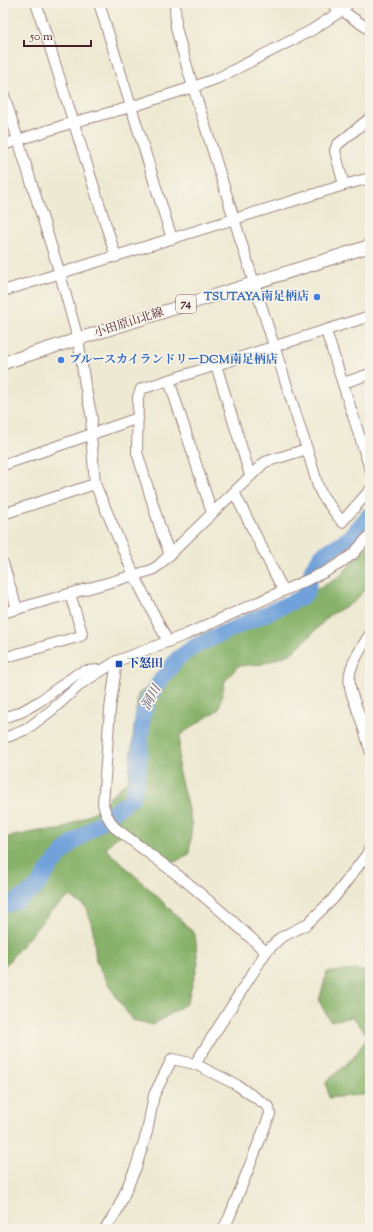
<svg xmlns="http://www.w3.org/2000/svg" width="373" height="1232" font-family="'Sorts Mill Goudy','Noto Serif JP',serif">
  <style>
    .forest { fill: #88b26a; stroke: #69684a }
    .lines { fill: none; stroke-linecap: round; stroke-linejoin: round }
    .river { stroke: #70a1da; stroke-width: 16 }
    .minor-casing { stroke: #9c847e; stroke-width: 12 }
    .major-casing { stroke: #9c847e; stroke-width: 14 }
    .minor { stroke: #fff; stroke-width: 10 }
    .major { stroke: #fff; stroke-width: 12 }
    .shop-dot { fill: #3f7fe0; stroke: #f7f3e8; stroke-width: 1.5 }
    .transit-dot { fill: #1a4fb4; stroke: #f7f3e8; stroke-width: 1.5 }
    .labels { text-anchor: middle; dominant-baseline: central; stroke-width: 3.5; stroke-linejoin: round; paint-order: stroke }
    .shield { fill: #f7f3e8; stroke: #7e5f64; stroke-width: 1 }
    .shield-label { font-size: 11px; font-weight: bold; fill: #4a1f2b }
    .shop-label { font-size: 12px; font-weight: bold; fill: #366cbe; stroke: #f7f3e8; text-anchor: end }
    .street-label { font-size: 12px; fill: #4a1f2b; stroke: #f7f3e8 }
    .transit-label { font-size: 12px; font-weight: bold; fill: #164399; stroke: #f7f3e8; text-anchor: start }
    .water-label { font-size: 13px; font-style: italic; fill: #595371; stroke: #f7f3e8 }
  </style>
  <rect width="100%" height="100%" fill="#f7f3e8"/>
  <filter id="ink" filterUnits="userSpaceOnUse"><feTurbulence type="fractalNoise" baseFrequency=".025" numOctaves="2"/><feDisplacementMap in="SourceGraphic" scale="8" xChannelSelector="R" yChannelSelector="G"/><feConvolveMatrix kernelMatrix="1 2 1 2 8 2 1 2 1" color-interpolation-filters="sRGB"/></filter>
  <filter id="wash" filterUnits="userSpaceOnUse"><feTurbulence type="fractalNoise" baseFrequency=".012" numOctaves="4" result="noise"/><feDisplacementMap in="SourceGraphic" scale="16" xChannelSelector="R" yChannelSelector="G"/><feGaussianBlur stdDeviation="0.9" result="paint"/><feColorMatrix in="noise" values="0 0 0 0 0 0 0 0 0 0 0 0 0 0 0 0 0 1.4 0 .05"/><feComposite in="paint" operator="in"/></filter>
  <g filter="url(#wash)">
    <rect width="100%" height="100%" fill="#eee9d2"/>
    <g class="forest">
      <polygon points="370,544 370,584 354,602 330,615 309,637 290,654 262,664 238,666 225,681 219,709 180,735 178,769 192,825 189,854 175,862 129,830 113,840 106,849 157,896 195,934 198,964 187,1003 153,1025 132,1020 108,984 96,961 93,930 87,908 70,896 50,912 3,968 3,838 40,831 60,830 94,812 128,780 138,694 198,653 338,578"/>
      <polygon points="355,970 370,972 370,1094 329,1098 326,1082 354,1057 368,1036 353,1017 330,1021 319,1001 327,972"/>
    </g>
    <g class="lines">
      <polyline class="river" points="3,906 16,901 36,888 51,866 69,846 132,798 137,779 139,765 143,715 149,698 162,678 178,658 195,646 303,597 307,592 312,569 322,555 349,538 370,514"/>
    </g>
  </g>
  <g filter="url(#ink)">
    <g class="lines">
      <g class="minor-casing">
        <g id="minor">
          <polyline points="36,3 116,257"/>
          <polyline points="99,3 172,239"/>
          <polyline points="175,3 176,27 179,39 193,87 218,78 312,30 341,11 349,3"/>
          <polyline points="331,3 370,30"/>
          <polyline points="3,92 60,274 78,339 85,385 92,418 91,435 95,484 134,575 168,642"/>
          <polyline points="3,145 74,122 131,107 193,87 254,283 307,449 265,462 159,565 152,570 3,613"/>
          <polyline points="344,185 335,151 337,145 370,118"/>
          <polyline points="3,291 344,185 370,178"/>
          <polyline points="326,331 370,469"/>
          <polyline points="216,365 250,475"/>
          <polyline points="169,380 212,513"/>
          <polyline points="343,383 370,374"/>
          <polyline points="307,449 318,486 322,495 342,522 370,490"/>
          <polyline points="3,465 138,418"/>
          <polyline points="234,492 283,590"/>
          <polyline points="3,514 95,484"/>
          <polyline points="170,555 162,534 137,452 138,397 141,389 370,316"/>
          <polyline points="3,563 17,609"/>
          <path d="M370,634C363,645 355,657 351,669C346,684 354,700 359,714C363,726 367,738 370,750"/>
          <polyline points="3,658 81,636 82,633 70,594"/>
          <polyline points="117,661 110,709 103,804 106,814 114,827 188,883 229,918 266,952"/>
          <polyline points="3,718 21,712 40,701 77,674 85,671 100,670"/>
          <polyline points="3,738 10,736 27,729 53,709 82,683 117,661 185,635 325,572 339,564 353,554 370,535"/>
          <polyline points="195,1064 266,952 280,938 307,924 333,899 368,853 370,847"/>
          <polyline points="105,1229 117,1211 136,1167 147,1132 154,1095 172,1059 195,1064 237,1085 269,1107 270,1114 229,1218 223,1229"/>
        </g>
      </g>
      <g class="major-casing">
        <polyline id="major" points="3,363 370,246"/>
      </g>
      <use href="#minor" class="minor"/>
      <use href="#major" class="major"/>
    </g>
  </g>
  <g class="shop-dot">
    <circle cx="317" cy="297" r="4"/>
    <circle cx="61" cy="360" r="4"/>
  </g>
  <rect class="transit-dot" x="115" y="660" width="8" height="8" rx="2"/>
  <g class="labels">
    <rect class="shield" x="176" y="295" width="20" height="18" rx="3"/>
    <g class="shield-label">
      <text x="186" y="304">74</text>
    </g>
    <g class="shop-label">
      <text x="309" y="297">TSUTAYA南足柄店</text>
      <text x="69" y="360" text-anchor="start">ブルースカイランドリーDCM南足柄店</text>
    </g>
    <g class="street-label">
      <text transform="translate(129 323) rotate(-18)">小田原山北線</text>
    </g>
    <g class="transit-label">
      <text x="127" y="664">下怒田</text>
    </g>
    <g class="water-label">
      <text transform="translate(152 698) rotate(-61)">洞川</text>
    </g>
  </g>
  <rect width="373" height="1232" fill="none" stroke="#f7f3e8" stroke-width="16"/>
  <path d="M24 40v6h67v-6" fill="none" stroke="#4a1f2b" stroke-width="2"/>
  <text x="30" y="40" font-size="12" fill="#4a1f2b" stroke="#f7f3e8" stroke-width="3" paint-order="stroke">50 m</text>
</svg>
